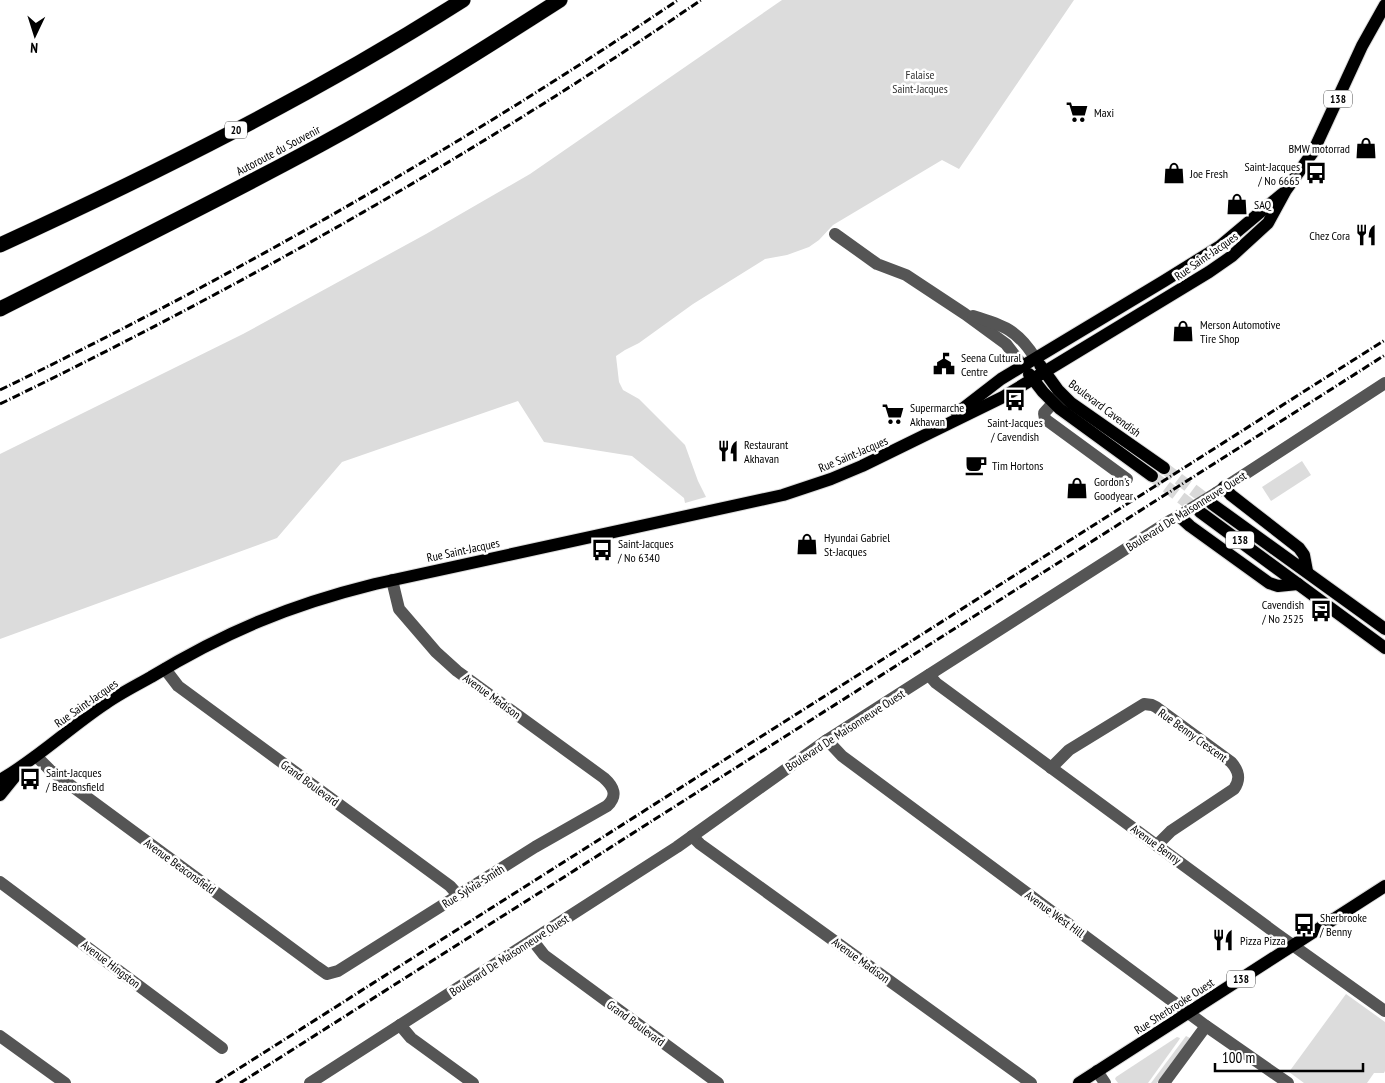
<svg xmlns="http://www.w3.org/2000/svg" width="1385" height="1083" font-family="'PT Sans Narrow',sans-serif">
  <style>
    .green { fill: #dcdcdc }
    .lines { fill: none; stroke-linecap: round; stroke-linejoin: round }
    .major-tunnel { stroke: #d9d9d9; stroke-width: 12; stroke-dasharray: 12 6; stroke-linecap: butt }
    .major-casing { stroke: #dbdbdb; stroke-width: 14 }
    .highway-casing { stroke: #dbdbdb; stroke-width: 16 }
    .minor { stroke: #555; stroke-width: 12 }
    .major { stroke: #000; stroke-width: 12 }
    .highway { stroke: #000; stroke-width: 15 }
    .rail { stroke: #000; stroke-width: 3; stroke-dasharray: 8 2.5 1 2.5; stroke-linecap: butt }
    .minor-bridge { stroke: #555; stroke-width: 12 }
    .labels { text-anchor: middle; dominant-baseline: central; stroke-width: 5; stroke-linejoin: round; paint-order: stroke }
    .shield { fill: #fff; stroke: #4c4c4c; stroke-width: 1 }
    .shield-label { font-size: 11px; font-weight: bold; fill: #000 }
    .park-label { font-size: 12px; fill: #333; stroke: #fff }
    .poi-label { font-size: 12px; fill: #000; stroke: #fff; text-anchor: start }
    .street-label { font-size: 12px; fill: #000; stroke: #fff }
  </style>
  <rect width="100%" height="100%" fill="#fff"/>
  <g class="green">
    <polygon points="782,0 1074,0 959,169 942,160 833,225 819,240 809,247 787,255 765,259 693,304 639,343 625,350 616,356 619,382 623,390 639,399 685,445 698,481 706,497 685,503 684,498 632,456 544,442 518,401 342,462 277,538 0,639 0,454 243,334 426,234 530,174"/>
    <polygon points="1302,461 1311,475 1271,501 1262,487"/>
    <polygon points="1346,994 1385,1022 1385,1071 1384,1073 1374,1073 1367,1083 1304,1083 1289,1072"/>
    <polygon points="1186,1036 1190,1038 1157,1083 1151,1083"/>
    <polygon points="1177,1037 1180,1038 1179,1040 1148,1083 1118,1083 1115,1079 1116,1077"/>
  </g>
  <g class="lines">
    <g class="major-tunnel">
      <polyline points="1164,468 1212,504"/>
      <polyline points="1152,476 1200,512"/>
    </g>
    <g class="major-casing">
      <g id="major">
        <polyline points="1040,365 1058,390 1071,403 1164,468"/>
        <polyline points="1029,374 1043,392 1060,409 1152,476"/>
        <polyline points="957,413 1001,379 1164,281 1220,246 1282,194"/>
        <polyline points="1224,487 1231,495 1299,548 1304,555 1307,571"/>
        <polyline points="1212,504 1385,629"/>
        <polyline points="1200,512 1385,648"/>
        <polyline points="1179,516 1190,526 1269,583 1278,586 1298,584"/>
        <path d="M0,780C37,759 69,728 105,704C119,694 135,686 151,677C225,632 290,605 375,584L783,495L831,479L862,466L1003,397L1209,272L1232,256L1268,223L1286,190L1313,152L1362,46L1385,5"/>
        <polyline points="0,795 17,774"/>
        <polyline points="1079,1083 1385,886"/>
      </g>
    </g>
    <g class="highway-casing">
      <g id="highway">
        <path d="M0,245C159,172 315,94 463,0"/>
        <path d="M0,309C107,255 215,202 320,145C403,100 482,50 560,0"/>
      </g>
    </g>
    <g class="minor">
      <polyline points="835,234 877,264 906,275 965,314 1006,344 1023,366"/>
      <path d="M973,316C1003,325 1018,330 1035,358"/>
      <polyline points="1053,403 1044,413 1045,419 1127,479"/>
      <polyline points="1216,493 1385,383"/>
      <polyline points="165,669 178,686 450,886 458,895"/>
      <polyline points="929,675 936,683 1277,934 1385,1011"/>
      <polyline points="827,740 842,756 1206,1026 1288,1083"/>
      <path d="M36,756L50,770L317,967L327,974L338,971L535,847L607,806C618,796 614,787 604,778L457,671L436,652L399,609L392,580"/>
      <path d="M1051,768L1069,750L1144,704L1152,705L1156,707L1231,762C1239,771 1241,779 1234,789L1171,831L1157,845"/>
      <polyline points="692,836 700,844 1031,1083"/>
      <polyline points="0,882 222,1048"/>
      <polyline points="533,941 544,955 718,1083"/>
      <polyline points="400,1025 411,1038 473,1083"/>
      <polyline points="0,1036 65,1083"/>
      <polyline points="1097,1071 1105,1083"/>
      <polyline points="310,1083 677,847 827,740 1171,520 1179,516"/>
      <polyline points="1164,1083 1206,1026"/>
    </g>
    <use href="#major" class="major"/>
    <use href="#highway" class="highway"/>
    <g class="rail">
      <path d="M0,390C235,276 461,146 678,0"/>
      <path d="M0,404C243,286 478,153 701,0"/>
      <polyline points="216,1083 1385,340"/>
      <polyline points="240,1083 1385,355"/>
    </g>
    <polyline class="minor-bridge" points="1179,516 1216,493"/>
  </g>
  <defs>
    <g id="supermarket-bare" transform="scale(1.725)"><path d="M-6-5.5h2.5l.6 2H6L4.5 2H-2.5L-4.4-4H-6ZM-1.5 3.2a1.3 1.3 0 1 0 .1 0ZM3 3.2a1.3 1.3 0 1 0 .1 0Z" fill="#000" stroke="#fff" stroke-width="2.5" paint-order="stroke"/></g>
    <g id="shop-bare" transform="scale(1.725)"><path d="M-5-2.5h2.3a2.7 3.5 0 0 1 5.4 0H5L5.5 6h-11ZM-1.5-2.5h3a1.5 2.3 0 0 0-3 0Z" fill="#000" stroke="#fff" stroke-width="2.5" paint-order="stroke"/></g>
    <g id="bus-bare" transform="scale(1.725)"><path d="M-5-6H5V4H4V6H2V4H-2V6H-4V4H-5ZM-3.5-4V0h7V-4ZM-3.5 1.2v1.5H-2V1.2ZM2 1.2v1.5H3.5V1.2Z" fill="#000" stroke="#fff" stroke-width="2.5" paint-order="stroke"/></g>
    <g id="restaurant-bare" transform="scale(1.725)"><path d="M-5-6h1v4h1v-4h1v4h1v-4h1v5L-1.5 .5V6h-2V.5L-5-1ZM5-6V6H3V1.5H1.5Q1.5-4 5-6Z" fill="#000" stroke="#fff" stroke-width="2.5" paint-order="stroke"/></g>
    <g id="civic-bare" transform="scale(1.725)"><path d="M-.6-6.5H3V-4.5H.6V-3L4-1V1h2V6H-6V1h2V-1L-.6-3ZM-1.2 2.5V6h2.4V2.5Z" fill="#000" stroke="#fff" stroke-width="2.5" paint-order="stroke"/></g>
    <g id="cafe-bare" transform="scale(1.725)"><path d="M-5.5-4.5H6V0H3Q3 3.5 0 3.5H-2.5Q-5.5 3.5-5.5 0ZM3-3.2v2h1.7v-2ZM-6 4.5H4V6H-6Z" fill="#000" stroke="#fff" stroke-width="2.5" paint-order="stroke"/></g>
  </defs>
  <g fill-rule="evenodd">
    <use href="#supermarket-bare" x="1077" y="112"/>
    <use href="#shop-bare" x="1366" y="148"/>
    <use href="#shop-bare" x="1174" y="173"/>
    <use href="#bus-bare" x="1316" y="173"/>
    <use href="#shop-bare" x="1237" y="204"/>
    <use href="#restaurant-bare" x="1366" y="235"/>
    <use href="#shop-bare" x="1183" y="331"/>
    <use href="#civic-bare" x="944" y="364"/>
    <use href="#bus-bare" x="1015" y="400"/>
    <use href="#supermarket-bare" x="893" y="414"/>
    <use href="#restaurant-bare" x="728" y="451"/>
    <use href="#cafe-bare" x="976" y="465"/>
    <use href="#shop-bare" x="1077" y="488"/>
    <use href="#shop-bare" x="807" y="544"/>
    <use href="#bus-bare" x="602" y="550"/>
    <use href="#bus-bare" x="1321" y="611"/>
    <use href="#bus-bare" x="30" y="779"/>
    <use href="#bus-bare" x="1304" y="924"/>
    <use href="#restaurant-bare" x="1223" y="940"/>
  </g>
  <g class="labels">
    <g class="shield">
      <rect x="1324" y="90.5" width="28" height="17" rx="4"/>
      <rect x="225" y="121.5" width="22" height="17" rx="4"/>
      <rect x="1226" y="531.5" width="28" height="17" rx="4"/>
      <rect x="1227" y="970.5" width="28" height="17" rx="4"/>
    </g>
    <g class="shield-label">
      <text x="1338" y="99">138</text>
      <text x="236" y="130">20</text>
      <text x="1240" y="540">138</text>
      <text x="1241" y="979">138</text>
    </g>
    <g class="park-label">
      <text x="920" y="74">Falaise<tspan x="920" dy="14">Saint-Jacques</tspan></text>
    </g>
    <g class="poi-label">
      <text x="1094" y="112">Maxi</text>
      <text x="1350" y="148" text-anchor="end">BMW motorrad</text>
      <text x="1300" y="166" text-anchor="end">Saint-Jacques<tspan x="1300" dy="14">/ No 6665</tspan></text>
      <text x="1190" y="173">Joe Fresh</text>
      <text x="1254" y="204">SAQ</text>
      <text x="1350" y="235" text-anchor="end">Chez Cora</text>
      <text x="1200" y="324">Merson Automotive<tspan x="1200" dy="14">Tire Shop</tspan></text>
      <text x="961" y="357">Seena Cultural<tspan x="961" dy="14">Centre</tspan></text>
      <text x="910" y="407">Supermarche<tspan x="910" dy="14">Akhavan</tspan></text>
      <text x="1015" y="422" text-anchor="middle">Saint-Jacques<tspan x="1015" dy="14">/ Cavendish</tspan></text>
      <text x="744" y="444">Restaurant<tspan x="744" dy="14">Akhavan</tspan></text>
      <text x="992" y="465">Tim Hortons</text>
      <text x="1094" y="481">Gordon's<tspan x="1094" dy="14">Goodyear</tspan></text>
      <text x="824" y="537">Hyundai Gabriel<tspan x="824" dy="14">St-Jacques</tspan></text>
      <text x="618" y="543">Saint-Jacques<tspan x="618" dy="14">/ No 6340</tspan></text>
      <text x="1304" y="604" text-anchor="end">Cavendish<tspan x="1304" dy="14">/ No 2525</tspan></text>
      <text x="46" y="772">Saint-Jacques<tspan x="46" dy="14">/ Beaconsfield</tspan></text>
      <text x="1320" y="917">Sherbrooke<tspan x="1320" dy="14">/ Benny</tspan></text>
      <text x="1240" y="940">Pizza Pizza</text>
    </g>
    <g class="street-label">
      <text transform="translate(278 150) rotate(-28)">Autoroute du Souvenir</text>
      <text transform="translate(1206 256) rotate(-35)">Rue Saint-Jacques</text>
      <text transform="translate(1105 408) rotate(37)">Boulevard Cavendish</text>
      <text transform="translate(853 454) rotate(-23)">Rue Saint-Jacques</text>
      <text transform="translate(1186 511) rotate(-32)">Boulevard De Maisonneuve Ouest</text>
      <text transform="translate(463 550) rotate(-12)">Rue Saint-Jacques</text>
      <text transform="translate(492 696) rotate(36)">Avenue Madison</text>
      <text transform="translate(86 703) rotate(-35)">Rue Saint-Jacques</text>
      <text transform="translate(845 730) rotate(-33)">Boulevard De Maisonneuve Ouest</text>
      <text transform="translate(1193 735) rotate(36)">Rue Benny Crescent</text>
      <text transform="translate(310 783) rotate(36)">Grand Boulevard</text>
      <text transform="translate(1156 844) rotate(36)">Avenue Benny</text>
      <text transform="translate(180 866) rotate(36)">Avenue Beaconsfield</text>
      <text transform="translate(473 886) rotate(-32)">Rue Sylvia-Smith</text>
      <text transform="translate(1055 914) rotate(36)">Avenue West Hill</text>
      <text transform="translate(509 955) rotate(-33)">Boulevard De Maisonneuve Ouest</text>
      <text transform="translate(861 960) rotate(36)">Avenue Madison</text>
      <text transform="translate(111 964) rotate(37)">Avenue Hingston</text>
      <text transform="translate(1174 1006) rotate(-33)">Rue Sherbrooke Ouest</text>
      <text transform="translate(636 1023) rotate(36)">Grand Boulevard</text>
    </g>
  </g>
  <g transform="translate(35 35) rotate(184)" stroke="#ffffff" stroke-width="4" paint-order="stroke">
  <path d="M0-4L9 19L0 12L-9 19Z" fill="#000000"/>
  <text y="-8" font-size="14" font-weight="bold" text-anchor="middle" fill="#000000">N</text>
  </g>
  <path d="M1215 1063v8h148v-8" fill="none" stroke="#000000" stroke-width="2.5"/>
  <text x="1222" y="1063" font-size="15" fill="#000000" stroke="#ffffff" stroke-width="4" paint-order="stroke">100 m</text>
</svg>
